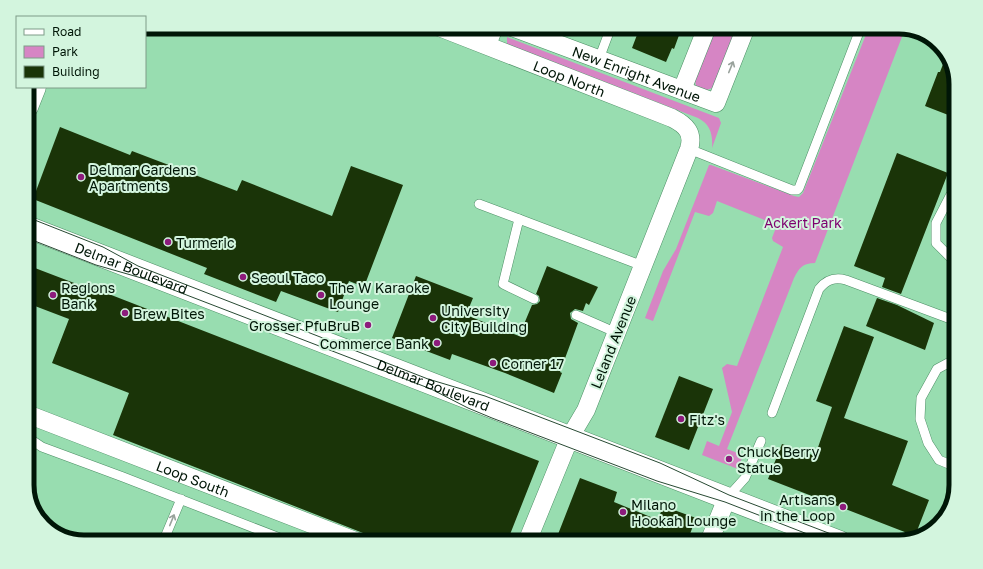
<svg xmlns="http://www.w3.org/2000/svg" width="983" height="569" font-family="'Golos Text',sans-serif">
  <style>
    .green { fill: #d685c4 }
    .building { fill: #1a3408 }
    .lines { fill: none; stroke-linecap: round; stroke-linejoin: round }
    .lane-casing { stroke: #4c8f65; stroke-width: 10 }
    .street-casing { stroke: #4c8f65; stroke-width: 19 }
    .secondary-casing { stroke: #4c8f65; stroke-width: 23 }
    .lane { stroke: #fff; stroke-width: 9 }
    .street { stroke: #fff; stroke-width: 18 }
    .secondary { stroke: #fff; stroke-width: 22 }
    .tram { stroke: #284a33; stroke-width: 1 }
    .oneway { stroke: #99a29c }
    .poi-dot { fill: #8d1b7c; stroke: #d3f5de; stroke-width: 1.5 }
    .labels { text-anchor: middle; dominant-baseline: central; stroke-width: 4; stroke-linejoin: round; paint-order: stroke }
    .street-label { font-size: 14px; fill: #001607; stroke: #d3f5de }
    .poi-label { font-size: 14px; fill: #001607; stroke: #d3f5de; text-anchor: start }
    .park-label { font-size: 14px; fill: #7e006f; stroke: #d3f5de }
    .rim { fill: none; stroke: #001607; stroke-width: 5 }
  </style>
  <rect width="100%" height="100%" fill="#98ddb0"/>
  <g class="green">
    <polygon points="714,27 743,27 720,81 712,88 707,90 701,89 696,86 695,81"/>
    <path d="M869,27H899L905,29L815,263C803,263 799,268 794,278L727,449L743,455L738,469L702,455L707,441L719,446L732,412L722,368L727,364L737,366L783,247L773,241L772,238L777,225L717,201L713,213L709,216L695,212L653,321L645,318L663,271L676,249L709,165H711L794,196L799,197L803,193Z"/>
    <path d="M507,37L719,118L721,123L712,148C713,134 710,124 698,118L507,44Z"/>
  </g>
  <g class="building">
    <polygon points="640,27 682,27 674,49 672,48 666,62 632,48"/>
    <polygon points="947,54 956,81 956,118 925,106 938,72 940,72"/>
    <polygon points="60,127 130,155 132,151 237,191 242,180 332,216 351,166 403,185 364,287 349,281 338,312 281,291 276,302 204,274 207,268 33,199"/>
    <polygon points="897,153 948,173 901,294 882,287 885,278 854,266"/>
    <polygon points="27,265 82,286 83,284 539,461 507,542 386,542 113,435 129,393 52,363 69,319 27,303"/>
    <polygon points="547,266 598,287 589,305 586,303 583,311 575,309 570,313 571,319 578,323 560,372 562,373 554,393 505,373 452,354 450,360 392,338 416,276 473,298 466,315 519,336 532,305 537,304 540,301 539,296 536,294"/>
    <polygon points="877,298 897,305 934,323 925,350 866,326"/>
    <polygon points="844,326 874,337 844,418 908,441 892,485 929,500 915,536 768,479 782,444 815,456 832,407 816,401"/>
    <polygon points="679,376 713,389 689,450 655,437"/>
    <polygon points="580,478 617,492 614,502 658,520 663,506 696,518 687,542 555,542"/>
  </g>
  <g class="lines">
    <g class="lane-casing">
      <g id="lane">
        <polyline points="599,59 611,27"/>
        <polyline points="689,149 792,190 797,190 799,188 861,27"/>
        <polyline points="956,195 950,196 936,223 936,243 956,263"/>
        <polyline points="479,204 519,219"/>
        <polyline points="534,299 503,284 519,219 643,266"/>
        <polyline points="576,315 617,333"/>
        <polyline points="956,362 950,362 937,369 921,398 920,419 928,443 939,460 956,467"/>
        <path d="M772,413L819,289C827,279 835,277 846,280L956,321"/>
        <polyline points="27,437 42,447 123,477 290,542"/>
        <polyline points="727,498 745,478 761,441"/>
        <polyline points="163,542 181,499"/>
      </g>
    </g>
    <g class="street-casing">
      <g id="street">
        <path id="s1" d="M439,27L672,118C686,125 694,133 689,149L586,410L570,437L527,542"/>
        <path id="s2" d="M512,27L716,103L746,27"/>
        <polyline points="487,45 494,27"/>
        <polyline points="682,90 707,27"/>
        <path id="s3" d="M27,414L358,542"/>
        <polyline points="709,542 727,498"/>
      </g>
    </g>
    <g class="secondary-casing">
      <g id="secondary">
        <polyline points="27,107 35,87"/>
        <path id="s4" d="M27,227L840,542"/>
      </g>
    </g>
    <use href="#lane" class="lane"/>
    <use href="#street" class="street"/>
    <use href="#secondary" class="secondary"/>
    <g class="tram">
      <polyline points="27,217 103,247 138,266 428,379 485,396 660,463 729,495 852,542"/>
      <polyline points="27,238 96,265 145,279 431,389 468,408 492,418 657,481 725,502 828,542"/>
    </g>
  </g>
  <defs><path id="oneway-shaft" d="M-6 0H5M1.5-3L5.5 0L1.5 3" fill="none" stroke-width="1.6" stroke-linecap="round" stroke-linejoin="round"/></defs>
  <g class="oneway">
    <use href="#oneway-shaft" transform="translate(731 67) rotate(-68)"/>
    <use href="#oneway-shaft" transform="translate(172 520) rotate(-68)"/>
  </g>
  <g class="poi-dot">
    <circle cx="81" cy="177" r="4"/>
    <circle cx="168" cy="242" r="4"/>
    <circle cx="243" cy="277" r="4"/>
    <circle cx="53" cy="295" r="4"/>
    <circle cx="321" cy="295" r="4"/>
    <circle cx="125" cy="313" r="4"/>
    <circle cx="433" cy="318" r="4"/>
    <circle cx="368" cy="325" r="4"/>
    <circle cx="437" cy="343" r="4"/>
    <circle cx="493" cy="363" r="4"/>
    <circle cx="681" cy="419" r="4"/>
    <circle cx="729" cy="459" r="4"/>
    <circle cx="843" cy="507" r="4"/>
    <circle cx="623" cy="512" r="4"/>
  </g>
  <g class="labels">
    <g class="street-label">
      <text stroke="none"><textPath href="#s2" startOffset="133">New Enright Avenue</textPath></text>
      <text stroke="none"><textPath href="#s1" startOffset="140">Loop North</textPath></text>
      <text stroke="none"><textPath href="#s4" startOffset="112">Delmar Boulevard</textPath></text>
      <text transform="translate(613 342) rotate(-68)">Leland Avenue</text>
      <text stroke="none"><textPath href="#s4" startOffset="436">Delmar Boulevard</textPath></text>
      <text stroke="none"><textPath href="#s3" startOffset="178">Loop South</textPath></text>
    </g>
    <g class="poi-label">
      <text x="89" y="169">Delmar Gardens<tspan x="89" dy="16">Apartments</tspan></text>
      <text x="176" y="242">Turmeric</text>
      <text x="251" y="277">Seoul Taco</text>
      <text x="61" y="287">Regions<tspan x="61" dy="16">Bank</tspan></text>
      <text x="329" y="287">The W Karaoke<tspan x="329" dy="16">Lounge</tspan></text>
      <text x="441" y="310">University<tspan x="441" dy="16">City Building</tspan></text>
      <text x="133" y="313">Brew Bites</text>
      <text x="360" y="325" text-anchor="end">Grosser PfuBruB</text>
      <text x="429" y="343" text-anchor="end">Commerce Bank</text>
      <text x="501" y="363">Corner 17</text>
      <text x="689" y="419">Fitz's</text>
      <text x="737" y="451">Chuck Berry<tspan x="737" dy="16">Statue</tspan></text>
      <text x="835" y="499" text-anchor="end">Artisans<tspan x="835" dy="16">in the Loop</tspan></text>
      <text x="631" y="504">Milano<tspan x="631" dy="16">Hookah Lounge</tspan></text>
    </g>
    <g class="park-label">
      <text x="803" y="222">Ackert Park</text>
    </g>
  </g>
  <path d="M0 0H983V569H0ZM84 34H899A50 50 0 0 1 949 84V485A50 50 0 0 1 899 535H84A50 50 0 0 1 34 485V84A50 50 0 0 1 84 34Z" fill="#d3f5de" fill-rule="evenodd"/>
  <path class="rim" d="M84 34H899A50 50 0 0 1 949 84V485A50 50 0 0 1 899 535H84A50 50 0 0 1 34 485V84A50 50 0 0 1 84 34Z"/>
  <rect x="16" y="16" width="130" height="72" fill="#d3f5de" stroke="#7f9c88"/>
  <rect x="24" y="29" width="20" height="6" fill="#ffffff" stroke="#7f9c88"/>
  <text x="52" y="36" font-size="12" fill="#001607">Road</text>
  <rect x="24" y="46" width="20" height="12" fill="#d685c4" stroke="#7f9c88"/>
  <text x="52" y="56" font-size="12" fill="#001607">Park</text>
  <rect x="24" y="66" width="20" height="12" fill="#1a3408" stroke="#7f9c88"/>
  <text x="52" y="76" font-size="12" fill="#001607">Building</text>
</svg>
